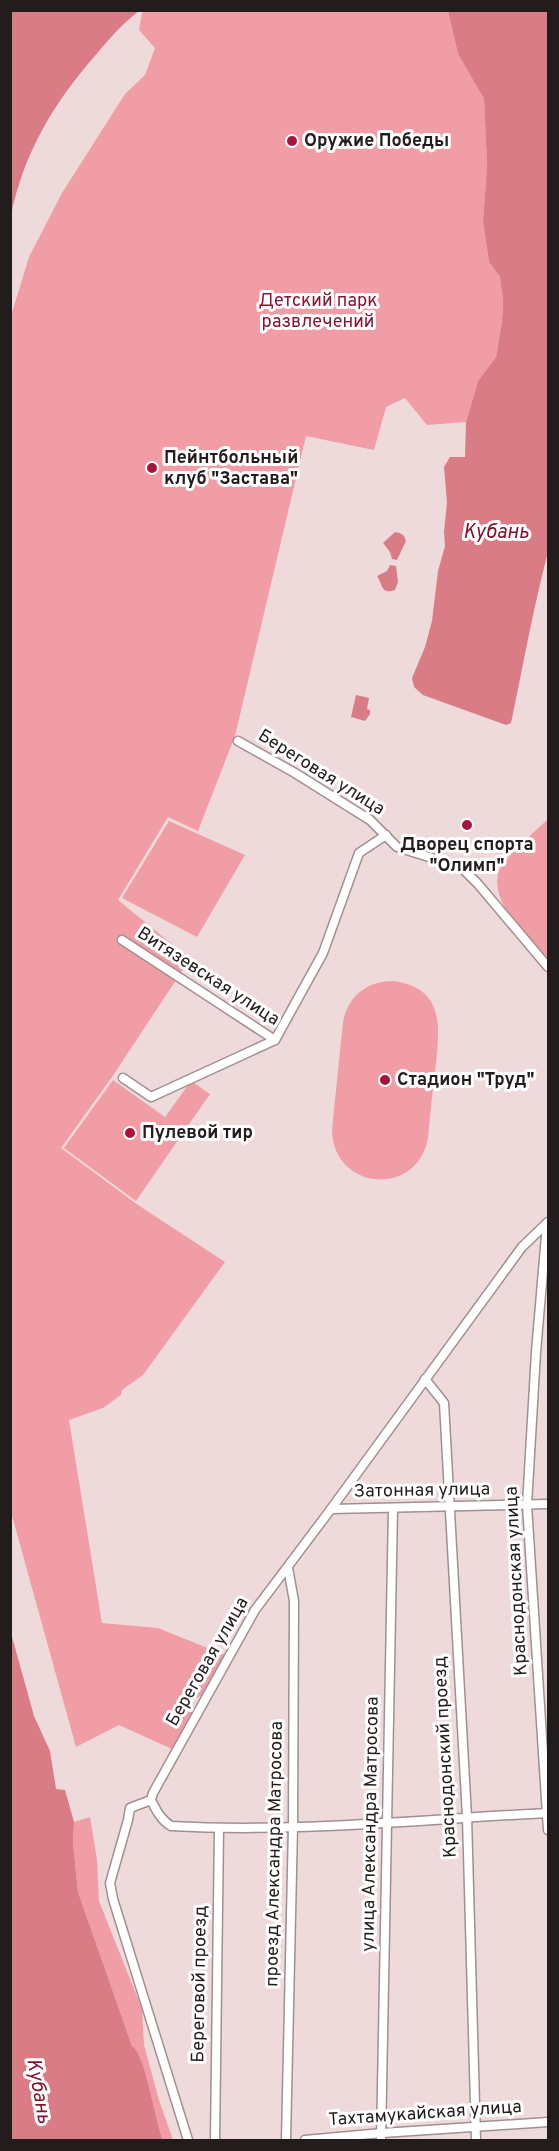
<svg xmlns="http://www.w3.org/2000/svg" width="559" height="2151" font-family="Overpass,sans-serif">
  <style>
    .green { fill: #f19da5 }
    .water { fill: #d97c86 }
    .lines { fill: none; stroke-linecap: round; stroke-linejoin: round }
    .minor-casing { stroke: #a28f91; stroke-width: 11 }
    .minor { stroke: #fff; stroke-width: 8 }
    .poi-dot { fill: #a9123d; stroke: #fff; stroke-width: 2 }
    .labels { text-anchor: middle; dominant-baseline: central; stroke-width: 6; stroke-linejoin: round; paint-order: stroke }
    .poi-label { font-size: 18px; font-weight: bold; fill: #231c1c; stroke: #fff; text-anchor: start }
    .park-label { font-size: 18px; fill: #861632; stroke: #fff }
    .street-label { font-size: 18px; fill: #231c1c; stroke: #fff }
    .water-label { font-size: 20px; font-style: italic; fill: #82122f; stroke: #fff }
  </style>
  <rect width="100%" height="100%" fill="#eedadb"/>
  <g class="green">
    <polygon points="145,11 448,11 458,54 484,99 487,165 483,222 489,262 500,277 503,301 502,321 496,357 478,381 466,422 427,425 405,398 386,407 374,450 306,436 235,736 198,831 168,817 118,900 190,959 112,1077 61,1148 138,1205 225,1262 143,1375 122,1390 121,1395 103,1408 69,1420 102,1623 158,1628 225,1655 202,1695 197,1698 192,1698 189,1703 193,1711 172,1749 119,1725 76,1747 11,1512 10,319 29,257 62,193 125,94 145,75 155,48 139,30 142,13"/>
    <path d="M548,819V960C530,939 491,906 498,874C500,861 538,829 548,819Z"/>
    <polygon points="169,821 245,855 197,937 122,898"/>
    <path d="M393,981C448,988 439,1032 435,1073C432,1095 430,1116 428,1138C417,1199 332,1190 332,1129L343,1022C348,996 367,981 393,981Z"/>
    <polygon points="113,1080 165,1117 191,1081 210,1094 136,1201 64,1148"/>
    <path d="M90,1817L97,1860L99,1901L142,2009L144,2045L159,2100L173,2140H163C155,2121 146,2055 132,2046L78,1892L73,1843L74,1822Z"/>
  </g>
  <g class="water">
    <path d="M11,10L139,11C122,24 108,40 94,57C53,104 24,153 11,215Z"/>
    <path d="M448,11H548V552C533,609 523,666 511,723L506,725L423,695L414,687L412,678L425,647L432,621L438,571L445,546L444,532L447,502L444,467L450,457H465L466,422L478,381L496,357L502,321L503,301L500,277L489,262L483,222L487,165L484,99L458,54Z"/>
    <path d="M395,532C401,533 404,534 406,541L397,560L392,559L390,552L383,543Z"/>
    <path d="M390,565L396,566L398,582L395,590C381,595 383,585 377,576L387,571Z"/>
    <polygon points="356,695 369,698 367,709 370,710 370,714 365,721 351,717"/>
    <path d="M11,1633L34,1716L50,1751L56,1789L65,1790L74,1822L73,1843L78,1892L132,2046C146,2055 155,2121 163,2140H11Z"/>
  </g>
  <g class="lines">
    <g class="minor-casing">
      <g id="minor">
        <polyline points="238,741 295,773 370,820 397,847 461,867 478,884 548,967"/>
        <polyline points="122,940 275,1040"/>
        <polyline points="123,1078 151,1097 275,1040 323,953 359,853 386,835"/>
        <polyline points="547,1224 536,1352 527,1505 548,1830"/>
        <polyline points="425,1379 444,1403 467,1817 476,2140"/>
        <polyline points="331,1509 548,1504"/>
        <polyline points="151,1800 153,1793 255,1610 331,1509 522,1247 548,1222"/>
        <path d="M151,1800C156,1810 161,1820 171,1826C297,1833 423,1819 548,1813"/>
        <polyline points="151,1800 130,1808 128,1820 110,1883 113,1899 188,2140"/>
        <polyline points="215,2140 219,1829"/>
        <polyline points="286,2140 293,1826 294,1601 288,1568"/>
        <polyline points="305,2140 382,2133 548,2122"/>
        <polyline points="381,2140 393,1508"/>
      </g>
    </g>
    <use href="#minor" class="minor"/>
  </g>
  <g class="poi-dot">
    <circle cx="292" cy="141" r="6"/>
    <circle cx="152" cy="468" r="6"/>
    <circle cx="467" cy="825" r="6"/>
    <circle cx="385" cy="1080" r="6"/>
    <circle cx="130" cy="1133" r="6"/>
  </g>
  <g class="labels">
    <g class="poi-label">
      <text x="304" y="141">Оружие Победы</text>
      <text x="164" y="458">Пейнтбольный<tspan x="164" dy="21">клуб "Застава"</tspan></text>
      <text x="467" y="845" text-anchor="middle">Дворец спорта<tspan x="467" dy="21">"Олимп"</tspan></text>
      <text x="397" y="1080">Стадион "Труд"</text>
      <text x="142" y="1133">Пулевой тир</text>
    </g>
    <g class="park-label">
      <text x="318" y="301">Детский парк<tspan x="318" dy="21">развлечений</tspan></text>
    </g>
    <g class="street-label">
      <text transform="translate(321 773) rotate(32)">Береговая улица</text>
      <text transform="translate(208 977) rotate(33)">Витязевская улица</text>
      <text transform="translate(422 1491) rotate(-1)">Затонная улица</text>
      <text transform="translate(517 1581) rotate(-93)">Краснодонская улица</text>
      <text transform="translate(208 1662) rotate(-60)">Береговая улица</text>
      <text transform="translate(446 1757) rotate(-93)">Краснодонский проезд</text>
      <text transform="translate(371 1824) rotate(-89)">улица Александра Матросова</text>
      <text transform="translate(275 1854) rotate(-89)">проезд Александра Матросова</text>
      <text transform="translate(200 1984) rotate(-89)">Береговой проезд</text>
      <text transform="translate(425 2114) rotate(-4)">Тахтамукайская улица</text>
    </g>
    <g class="water-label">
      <text x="496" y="533">Кубань</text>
      <text transform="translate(38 2091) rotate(80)">Кубань</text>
    </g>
  </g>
  <rect width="559" height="2151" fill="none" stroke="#231c1c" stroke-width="24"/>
</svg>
